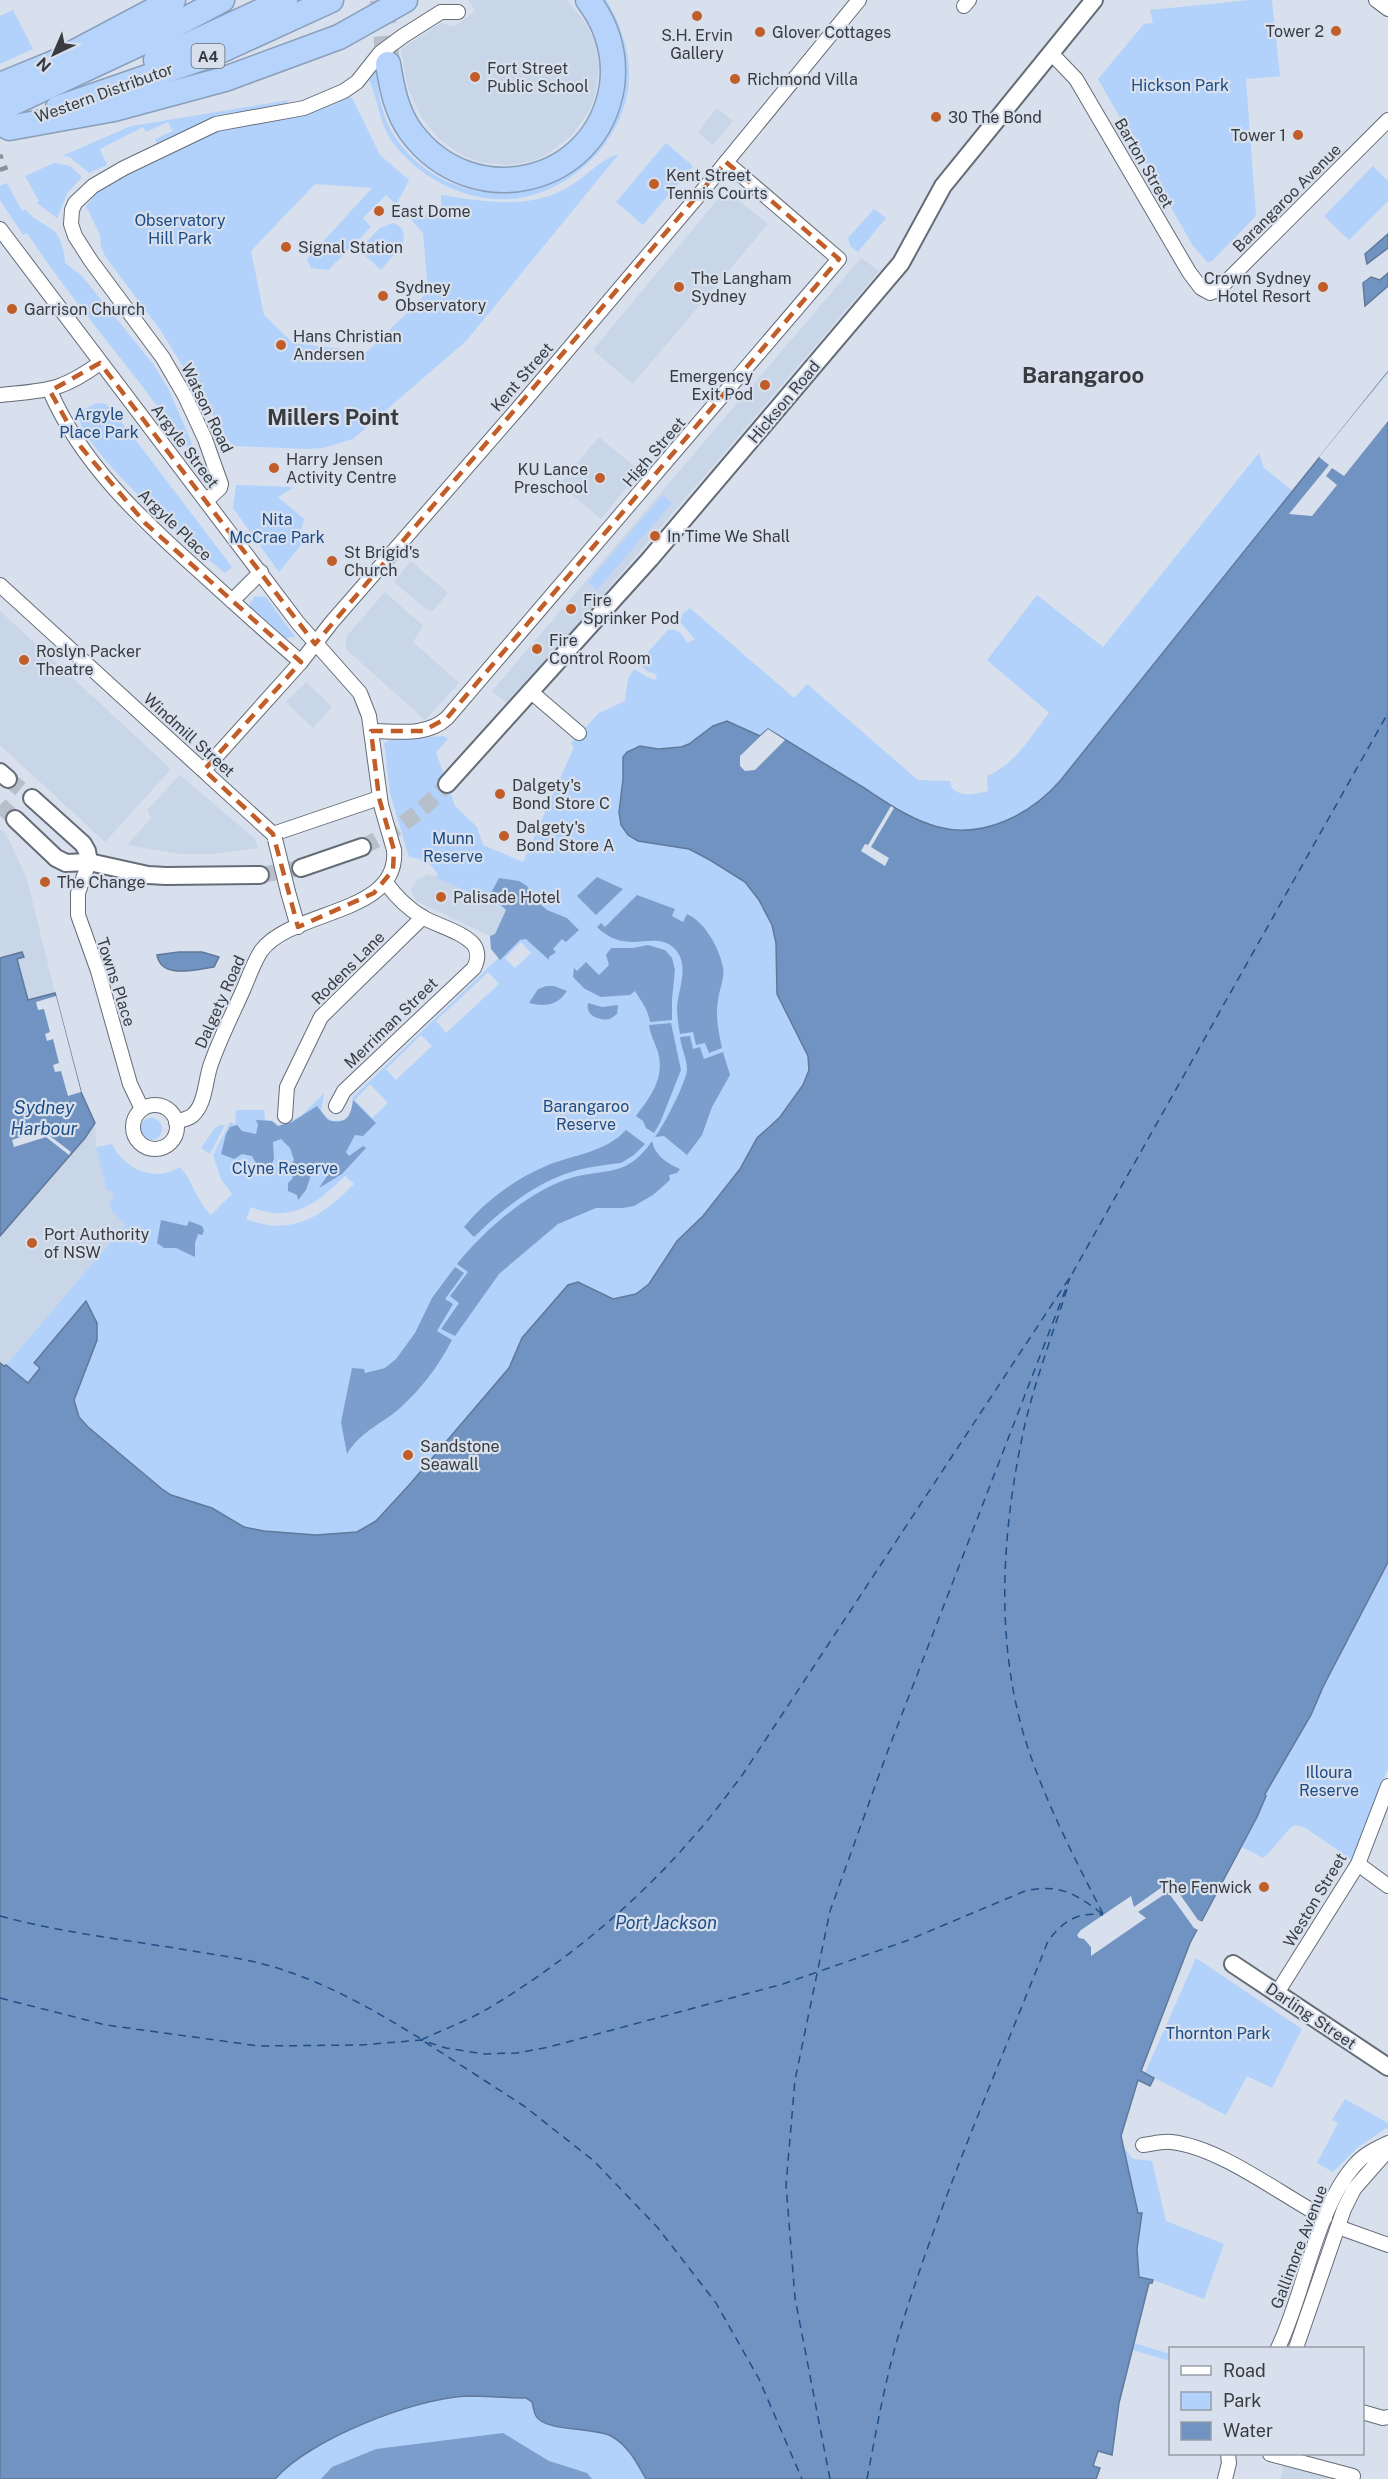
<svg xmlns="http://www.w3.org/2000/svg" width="1388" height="2479" font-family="'Public Sans',sans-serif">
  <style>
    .built { fill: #c8d6e8 }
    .green { fill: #b2d2fb; fill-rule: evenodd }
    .forest { fill: #7b9ecd }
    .water { fill: #7193c1; stroke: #60799b; stroke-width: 1.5 }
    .pier { fill: #d7e0ec }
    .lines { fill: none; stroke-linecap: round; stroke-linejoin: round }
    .ferry { stroke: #1f4d87; stroke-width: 1.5; stroke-dasharray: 8 6; stroke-linecap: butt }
    .tertiary-tunnel { stroke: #b7bfca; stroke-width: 16; stroke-dasharray: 16 8; stroke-linecap: butt }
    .motorway-tunnel { stroke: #b7bfca; stroke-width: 24; stroke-dasharray: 24 12; stroke-linecap: butt }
    .minor-casing { stroke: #646c77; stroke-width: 16 }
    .tertiary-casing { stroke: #646c77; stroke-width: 20 }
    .motorway-casing { stroke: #899eba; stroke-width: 27 }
    .minor { stroke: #fff; stroke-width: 14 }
    .tertiary { stroke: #fff; stroke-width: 16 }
    .motorway { stroke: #b5d3fb; stroke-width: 24 }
    .rail { stroke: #8a9099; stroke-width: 4.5; stroke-dasharray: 8 8; stroke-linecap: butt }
    .minor-bridge-casing { stroke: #646c77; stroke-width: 16; stroke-linecap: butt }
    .minor-bridge { stroke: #fff; stroke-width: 14 }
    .marked { fill: none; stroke: #c15d28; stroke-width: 4.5; stroke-dasharray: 12 8; stroke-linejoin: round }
    .poi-dot { fill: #c15d28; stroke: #d7e0ec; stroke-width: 2 }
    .labels { text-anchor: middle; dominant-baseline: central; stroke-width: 4.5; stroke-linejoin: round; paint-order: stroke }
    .shield { fill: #d7e0ec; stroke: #686d74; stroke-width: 1.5 }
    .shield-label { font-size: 15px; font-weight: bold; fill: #383c41 }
    .poi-label { font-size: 16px; fill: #383c41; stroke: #d7e0ec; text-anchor: start }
    .park-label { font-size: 16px; fill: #1e4c86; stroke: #d7e0ec }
    .street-label { font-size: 16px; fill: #383c41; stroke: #d7e0ec }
    .water-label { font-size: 18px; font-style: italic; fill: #1f4d87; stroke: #d7e0ec }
    .district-label { font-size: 22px; font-weight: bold; fill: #383c41; stroke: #d7e0ec }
  </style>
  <rect width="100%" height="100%" fill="#d7e0ec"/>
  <g class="built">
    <polygon points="468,0 567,0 583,19 597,45 599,68 595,96 589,111 571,136 546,155 533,161 508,165 483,163 460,154 439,139 422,118 408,89 401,49 441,23 454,27 475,11"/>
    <polygon points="717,108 733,121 713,145 698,132"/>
    <polygon points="725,194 731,194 768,224 633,384 593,350 718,199"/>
    <polygon points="861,258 879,271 509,705 492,691"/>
    <polygon points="599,437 640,471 601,519 559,484"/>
    <polygon points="411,561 448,593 433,611 427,610 394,582"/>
    <polygon points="385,592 423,626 413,642 459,683 425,720 346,649 346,637"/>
    <polygon points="0,611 171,769 105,842 0,745"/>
    <polygon points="306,682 332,707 313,728 286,702"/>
    <polygon points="180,775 255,839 258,848 213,854 180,854 127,845 151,818 147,810"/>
    <polygon points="0,829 6,834 27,879 55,993 28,1000 17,959 22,952 0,958"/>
    <polygon points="429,874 506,910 495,934 490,936 416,901 411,890 418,879"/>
    <polygon points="95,1123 96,1147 107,1190 112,1189 115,1199 113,1213 126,1224 4,1367 0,1363 0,1236 85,1138"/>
    <polygon points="1284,2462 1351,2479 1281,2479"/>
  </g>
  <g class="green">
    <path d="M601,0H606L609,4C621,27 630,51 629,78C627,139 571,194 511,199C469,202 425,181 398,149C377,125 381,104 368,78L371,73L377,71C378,92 381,113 392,132C448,223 586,210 619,108C625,88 627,70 623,49C619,31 610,16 601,0Z"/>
    <polygon points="1250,0 1272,0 1280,76 1246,79 1256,216 1212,261 1208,263 1193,246 1098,79 1144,24 1153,23 1150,10"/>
    <polygon points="13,10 33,49 0,64 0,16"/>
    <path d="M346,96L352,98L380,155L409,180L396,205L386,195L363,218L371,227L328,270L311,268L307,259L372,188L315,184L251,251L264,315L293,343L367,352L428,292L423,233L408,216L442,214L441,195C481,201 527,210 565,189C584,179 599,160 619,154L466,341L353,439L323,448L306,449L235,446L230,443L161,331L105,256L101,246L100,235L86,206L99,190L135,167L223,128Z"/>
    <polygon points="289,100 283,106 220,116 157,144 155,139 173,131 168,122 146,132 143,127 100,149 107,165 89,173 70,157 62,156 131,126"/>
    <polygon points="666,143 693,166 643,225 616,202"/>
    <polygon points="54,163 70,166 82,177 68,192 57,218 37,203 39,201 25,176"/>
    <polygon points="1373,166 1388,181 1388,201 1349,240 1324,216"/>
    <path d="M7,183L22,211L25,209C34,220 43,223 53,230C61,236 65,255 65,263L82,276L153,364L169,390L204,472C150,389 82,316 27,233L23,235L0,200V186Z"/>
    <polygon points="874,209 886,218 858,252 850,246 848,238"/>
    <path d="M393,223C403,226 405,233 403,243L381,270L359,250L380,228Z"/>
    <path d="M96,403L106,404L131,434L232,567L225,573C196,550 81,450 79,416L83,410Z"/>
    <path d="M1259,453L1264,468L1293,491L1060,781C1030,815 983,839 938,827C909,819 886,802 862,786C831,767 799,748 768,730L760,736L752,732L713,726L689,744L681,747L658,749L634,747L623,757V779L619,803L638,841L689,849L729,870L745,882L759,900L772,925L776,943L777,994L808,1056L809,1069L803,1085L780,1117L767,1127L718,1200L690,1230L677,1241L649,1284L636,1294L613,1299L568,1285L522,1338L509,1368L410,1484L376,1521L357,1532L316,1535L264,1531L244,1527L212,1508L171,1495L162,1489L88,1427L79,1417L74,1400L97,1340L86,1301L34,1363L40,1368L27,1383L6,1365L126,1224L113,1213L109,1200L114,1198L112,1190L107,1191L96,1147L112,1144C124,1169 155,1183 180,1167C193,1181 197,1202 211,1215L232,1194L221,1179L213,1155L230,1122L235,1124L236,1110H264L265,1120L272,1121L278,1126L301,1116L324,1093L321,1113L332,1121L347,1120L352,1111L353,1097L508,949L506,909L435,877L438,874C428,861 426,860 410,857L408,854L390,793L384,743L389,740L444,736L448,739L436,752L455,806L477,827L483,845L523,862L574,747L571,743L599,713L625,701L628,679L634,669L647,677L655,680L657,675L647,671L638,663L668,630C677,628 683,635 687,643L695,639L680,622L683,613L690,608L794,698L807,684L918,780L950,781L952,788C963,798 974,794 988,791L987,776C1016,764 1031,736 1049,713L987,660L1037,595L1103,647ZM521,942L531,953L515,968L505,958ZM488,972L499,984L446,1033L436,1021ZM421,1035L432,1046L396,1080L386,1069ZM370,1084L388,1103L372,1118L355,1100ZM345,1176L354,1184C322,1216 293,1237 246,1219L251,1207C293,1224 317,1203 345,1176Z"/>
    <polygon points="236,485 294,487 278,497 304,519 300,535 303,543 279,572 233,508"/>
    <polygon points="663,495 672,503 597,590 588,582"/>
    <polygon points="255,596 266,597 295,637 283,638 250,607 250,603"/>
    <circle cx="151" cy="1129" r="11"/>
    <polygon points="221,1125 225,1125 210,1154 201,1148 215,1128"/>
    <path d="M1388,1562V1768L1352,1860L1304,1827L1294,1825C1282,1835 1275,1848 1263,1858L1242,1847C1249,1829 1258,1814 1266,1796L1264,1795L1311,1715L1323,1687Z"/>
    <polygon points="1196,1958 1302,2029 1272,2088 1247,2076 1226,2115 1145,2073"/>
    <polygon points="1345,2099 1388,2123 1388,2127 1357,2148 1333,2172 1317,2163 1338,2123 1332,2120"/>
    <polygon points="1123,2147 1133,2159 1152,2161 1166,2221 1224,2244 1204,2299 1153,2280 1139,2278 1137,2249 1142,2213 1138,2213"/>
    <polygon points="1134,2343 1170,2354 1170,2361 1133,2350"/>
    <path d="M466,2396L526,2398L532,2402C533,2406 534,2412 536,2416C545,2432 593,2427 611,2436C628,2445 637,2463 646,2479H275C305,2445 385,2411 430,2401C441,2399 454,2398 466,2396Z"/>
  </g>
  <g class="forest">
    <polygon points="597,877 623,889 596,915 577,896"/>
    <polygon points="499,878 519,881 527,886 534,899 547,910 567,918 579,930 566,942 562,939 553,949 556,952 549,957 549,960 526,939 520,940 500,960 491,949 490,936 495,934 506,910 490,895"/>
    <path d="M637,895L675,909L672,916L683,922L687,914C705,922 720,949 723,968C725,978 719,990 718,1001C715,1017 719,1033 722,1048L709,1053L705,1043L696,1045L693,1032L680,1034C678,1024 677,1015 677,1006C679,987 690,964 674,948C654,929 627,957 597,927L601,923L605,927Z"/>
    <path d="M648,945L665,950L672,958L675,970L672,999V1020L650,1022C648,1009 641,1001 635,991L630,995L601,997L585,989L573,977L574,968L577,971L586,962L599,975L609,965L606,955L611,948H633Z"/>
    <path d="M546,986H554L567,991C557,1006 545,1007 529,1003L538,989Z"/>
    <path d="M588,1003L602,1007L618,1005L617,1014L610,1019C600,1021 585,1016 588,1003Z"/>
    <path d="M671,1023L681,1070L660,1123L654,1133L646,1128L643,1121L636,1116C651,1096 665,1078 658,1052C655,1042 650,1035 649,1025Z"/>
    <path d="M690,1036L693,1049L700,1047L704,1059L723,1052L730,1075L712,1107L702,1135L687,1155L664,1136L655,1137C663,1127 687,1081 687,1069C687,1058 681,1048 680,1037Z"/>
    <path d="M353,1100L376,1123L363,1136L355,1135L346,1152L349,1156L363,1146L366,1148L342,1174L319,1188L333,1167L324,1164L314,1166L306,1190L298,1200L297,1195L288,1191V1183L293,1178L288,1169L284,1174L278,1176L277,1167L281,1164L291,1165L294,1160L290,1148L281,1139L273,1142L274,1159L269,1170L258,1167L252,1156L242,1154L234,1159L221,1154L226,1134L230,1127L237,1125L242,1131L256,1134L258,1125L256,1120L272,1121L278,1126L292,1122L317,1106L328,1120C346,1125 351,1117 353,1100Z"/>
    <path d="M626,1130L645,1144L634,1155L621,1163C604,1165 587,1167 571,1172C533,1184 502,1210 474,1237L464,1227C485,1201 515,1179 546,1166C574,1154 605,1153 626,1130Z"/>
    <path d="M652,1141C655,1156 667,1163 680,1169L677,1173L669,1175L670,1180L653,1195L634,1206L623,1208H596L558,1224L499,1274L455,1336L441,1329L459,1303L450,1296L468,1272L457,1264C484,1231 522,1197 562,1181C602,1166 625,1181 652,1141Z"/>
    <polygon points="161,1220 187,1226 189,1221 202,1226 204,1231 202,1235 198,1234 195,1243 195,1257 176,1248 164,1248 157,1243"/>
    <path d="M455,1267L464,1273L445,1299L453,1304L437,1331L452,1340C438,1367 422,1388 399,1409C381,1424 359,1433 347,1454L341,1422L352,1368L364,1369L365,1373L385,1368L396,1359L415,1333L432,1298Z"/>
    <polygon points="503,2433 549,2461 587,2473 592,2479 321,2479 332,2467 376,2449"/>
  </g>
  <g class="water">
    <polygon points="1388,234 1388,248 1367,264 1365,254"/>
    <polygon points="1388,273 1388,286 1365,306 1363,283 1371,277 1380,280"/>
    <path d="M1388,372V1562L1323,1687L1311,1715L1265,1794L1266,1796L1257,1817L1190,1943L1141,2071L1154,2078L1150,2086L1138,2080L1121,2136L1138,2213H1142L1137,2249L1139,2277L1153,2280L1152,2283H1149L1119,2403L1112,2455L1098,2451L1093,2466L1100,2468L1096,2479H646C637,2463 628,2445 611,2436C593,2427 545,2432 536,2416C534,2412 533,2406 532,2402L526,2398C506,2398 486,2396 466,2396C413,2399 310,2439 275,2479H0V1363L4,1366L6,1365L28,1383L40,1368L34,1363L86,1301L97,1323V1340L74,1400L79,1417L88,1427L162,1489L171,1495L212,1508L244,1527L264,1531L316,1535L357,1532L376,1521L410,1484L509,1368L522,1338L568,1285L578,1282L613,1299L636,1294L649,1284L677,1241L703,1216L740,1169L757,1138L780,1117L803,1085L809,1070L808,1056L777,994L776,943L772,925L759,900L745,882L710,860L689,849L638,841L628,835L621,825L619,812L623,779V757L627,752L640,746L658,749L681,747L689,744L713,726L727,721L760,736L768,729C799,748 830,767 861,786C886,802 909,819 938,827C983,839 1030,815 1060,781Z"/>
    <polygon points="22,952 24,957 17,959 28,1000 55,993 81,1092 95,1123 85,1138 0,1236 0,958"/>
    <path d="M179,952H202L219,957L214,967C197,969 161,980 157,955Z"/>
  </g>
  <g class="pier">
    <polygon points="1388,372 1388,421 1344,476 1332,468 1326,476 1337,485 1312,516 1289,514 1329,465 1319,457"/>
    <polygon points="768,729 785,740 755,770 745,771 740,766 740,756"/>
    <polygon points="891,806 894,808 871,847 889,858 885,866 861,851 865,844 868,845"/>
    <polygon points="56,996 81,1092 68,1096 61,1071 55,1072 53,1065 59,1063 53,1039 47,1041 45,1034 50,1032 44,1009 38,1010 36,1002"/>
    <polygon points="50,1127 52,1135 50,1136 71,1152 69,1155 46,1137 14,1147 12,1140"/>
    <polygon points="1167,1877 1175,1879 1174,1886 1198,1920 1203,1922 1201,1927 1198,1930 1194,1928 1168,1892 1138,1912 1146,1918 1091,1956 1091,1947 1084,1939 1079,1938 1077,1935 1081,1930 1131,1896 1134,1907 1162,1887"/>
  </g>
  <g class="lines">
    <g class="ferry">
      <path d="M1067,1289C1053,1333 1036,1378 1025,1424C1001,1532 993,1650 1031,1757C1050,1811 1077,1863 1103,1914"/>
      <path d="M0,1916C59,1932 120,1939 180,1949C211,1954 243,1958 274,1967C327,1983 374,2010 421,2039"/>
      <path d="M0,1998L106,2025L259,2046L361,2045L421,2040L446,2048L483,2054L517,2053L549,2047L783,1984L906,1941L1025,1891C1060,1883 1076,1894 1104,1915"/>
      <path d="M421,2040C442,2030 464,2022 484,2011C562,1965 636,1904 695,1835C712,1816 727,1795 743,1774L1072,1274L1388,713"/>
      <polyline points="425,2042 524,2106 594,2161 658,2228 716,2303 759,2379 802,2479"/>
      <polyline points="830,2479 795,2298 786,2185 795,2080 830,1911 887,1753 1070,1278"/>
      <path d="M867,2479C877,2427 886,2374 902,2324C943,2194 998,2068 1048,1941C1062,1922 1078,1911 1103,1915"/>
    </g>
    <g class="tertiary-tunnel">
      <polyline points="8,779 32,798"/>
      <polyline points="0,805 15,819"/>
      <path d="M362,847C396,831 422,812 447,784"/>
      <polyline points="260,875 301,868"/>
    </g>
    <polyline class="motorway-tunnel" points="382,0 388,64"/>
    <g class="minor-casing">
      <g id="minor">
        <polyline points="1376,0 1388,9"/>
        <polyline points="964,6 969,0"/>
        <polyline points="1051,53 1076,79 1189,272 1201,288 1210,293 1218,290 1388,120"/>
        <polyline points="0,229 298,623 360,693 369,716 381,805"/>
        <path d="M50,391C81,463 141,519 198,570C232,601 266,632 301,662"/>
        <path d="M0,395C47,390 60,392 100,363"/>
        <polyline points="206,501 220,488 221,484 205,439 185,396 163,358 91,261 75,236 71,224 72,210 75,203 93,186 124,168 216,124 304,108 344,91 357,82 380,53 403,36 441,12 458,12"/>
        <polyline points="0,585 273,834"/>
        <polyline points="232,601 261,572"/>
        <polyline points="530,691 579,733"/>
        <path d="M371,731C397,731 426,737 447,718L839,259L726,162"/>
        <polyline points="204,770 301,662 331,623 521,405 704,189 859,0"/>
        <polyline points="273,834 379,798"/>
        <polyline points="89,862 78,893 78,915 98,971 130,1084 142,1109"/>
        <polyline points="288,892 298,927"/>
        <circle cx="155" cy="1127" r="22"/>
        <path d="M336,1106L344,1091L474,968C478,960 479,953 474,945C463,932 439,926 424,918C408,909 397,898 386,883"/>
        <polyline points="285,1116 287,1087 321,1017 423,917"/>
        <path d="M176,1122C181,1120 189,1119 193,1115C206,1103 205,1080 211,1064C220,1038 233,1013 244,988C249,976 254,962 261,951C292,909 400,915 394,850"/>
        <polyline points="1358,1864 1388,1886"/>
        <polyline points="1277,1993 1358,1864 1388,1786"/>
        <path d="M1143,2145C1152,2144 1162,2141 1171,2142C1220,2147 1281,2195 1325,2218"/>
        <polyline points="1338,2227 1388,2245"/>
        <path d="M1278,2348C1304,2295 1316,2209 1354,2166C1363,2155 1375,2149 1388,2143"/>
        <polyline points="1296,2348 1344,2209 1354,2189 1388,2150"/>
        <polyline points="1362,2412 1383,2418 1388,2417"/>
        <polyline points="1270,2454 1353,2476"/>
        <polyline points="1225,2479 1229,2463 1228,2454"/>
      </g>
    </g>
    <g class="tertiary-casing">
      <g id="tertiary">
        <polyline points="0,772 8,779"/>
        <polyline points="447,784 650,559 901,263 943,186 1094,0"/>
        <polyline points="32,798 83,844 87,851 89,862"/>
        <polyline points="15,819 56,858 66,863 89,862 148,875 166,876 260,875"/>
        <polyline points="301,868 362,847"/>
        <polyline points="1233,1964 1388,2067"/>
      </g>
    </g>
    <g class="motorway-casing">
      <g id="motorway">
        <polyline points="156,60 285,0"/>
        <path d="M388,64C392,88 396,111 411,132C471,213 596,187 612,86C616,54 607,25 588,0"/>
        <polyline points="0,85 56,62 173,0"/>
        <polyline points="58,108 211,55 331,0"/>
        <polyline points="0,109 141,43 222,0"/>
        <polyline points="9,128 114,109 225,79 339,37 405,0"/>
      </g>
    </g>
    <use href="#minor" class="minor"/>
    <use href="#tertiary" class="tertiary"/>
    <use href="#motorway" class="motorway"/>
    <g class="rail">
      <polyline points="0,157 3,156"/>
      <polyline points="0,170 8,167"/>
    </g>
    <g class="minor-bridge-casing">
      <g id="minor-bridge">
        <polyline points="381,805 394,850"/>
        <polyline points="275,839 288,892"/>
      </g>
    </g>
    <use href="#minor-bridge" class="minor-bridge"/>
  </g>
  <path class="marked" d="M726,162L839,259L447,718L423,731H371L379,798L394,850L393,870L374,893L298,927L273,834L204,770L301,662L145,523L81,447L50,391L100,363L315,644Z"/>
  <g class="poi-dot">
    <circle cx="697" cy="16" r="6"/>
    <circle cx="1336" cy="31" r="6"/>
    <circle cx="760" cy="32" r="6"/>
    <circle cx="475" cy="77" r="6"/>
    <circle cx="735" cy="79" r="6"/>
    <circle cx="936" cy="117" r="6"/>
    <circle cx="1298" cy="135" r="6"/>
    <circle cx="654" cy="184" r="6"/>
    <circle cx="379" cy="211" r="6"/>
    <circle cx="286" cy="247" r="6"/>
    <circle cx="679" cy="287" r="6"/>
    <circle cx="1323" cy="287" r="6"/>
    <circle cx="383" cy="296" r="6"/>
    <circle cx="12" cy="309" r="6"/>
    <circle cx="281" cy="345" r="6"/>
    <circle cx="765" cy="385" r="6"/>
    <circle cx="274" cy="468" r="6"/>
    <circle cx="600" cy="478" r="6"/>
    <circle cx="655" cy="536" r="6"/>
    <circle cx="332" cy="561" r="6"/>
    <circle cx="571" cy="609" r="6"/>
    <circle cx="537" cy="649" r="6"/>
    <circle cx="24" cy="660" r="6"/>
    <circle cx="500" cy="794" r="6"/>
    <circle cx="504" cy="836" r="6"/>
    <circle cx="45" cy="882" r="6"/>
    <circle cx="441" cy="897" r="6"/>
    <circle cx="32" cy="1243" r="6"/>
    <circle cx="408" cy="1455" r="6"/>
    <circle cx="1264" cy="1887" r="6"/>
  </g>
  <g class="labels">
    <rect class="shield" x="191.5" y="44" width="33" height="24" rx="4.5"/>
    <g class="shield-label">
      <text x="208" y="56">A4</text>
    </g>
    <g class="poi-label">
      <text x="1324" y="31" text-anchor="end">Tower 2</text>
      <text x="772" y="32">Glover Cottages</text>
      <text x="697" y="35" text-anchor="middle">S.H. Ervin<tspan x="697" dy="18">Gallery</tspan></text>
      <text x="487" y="68">Fort Street<tspan x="487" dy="18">Public School</tspan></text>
      <text x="747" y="79">Richmond Villa</text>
      <text x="948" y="117">30 The Bond</text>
      <text x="1286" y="135" text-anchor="end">Tower 1</text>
      <text x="666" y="175">Kent Street<tspan x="666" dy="18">Tennis Courts</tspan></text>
      <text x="391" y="211">East Dome</text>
      <text x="298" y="247">Signal Station</text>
      <text x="691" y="278">The Langham<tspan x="691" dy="18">Sydney</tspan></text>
      <text x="1311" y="278" text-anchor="end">Crown Sydney<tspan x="1311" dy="18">Hotel Resort</tspan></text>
      <text x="395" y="287">Sydney<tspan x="395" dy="18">Observatory</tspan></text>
      <text x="24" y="309">Garrison Church</text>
      <text x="293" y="336">Hans Christian<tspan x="293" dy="18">Andersen</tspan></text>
      <text x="753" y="376" text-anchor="end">Emergency<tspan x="753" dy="18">Exit Pod</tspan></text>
      <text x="286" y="459">Harry Jensen<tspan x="286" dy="18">Activity Centre</tspan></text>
      <text x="588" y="469" text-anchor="end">KU Lance<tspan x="588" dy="18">Preschool</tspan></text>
      <text x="667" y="536">In Time We Shall</text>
      <text x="344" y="552">St Brigid's<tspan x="344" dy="18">Church</tspan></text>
      <text x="583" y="600">Fire<tspan x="583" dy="18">Sprinker Pod</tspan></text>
      <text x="549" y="640">Fire<tspan x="549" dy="18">Control Room</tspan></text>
      <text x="36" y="651">Roslyn Packer<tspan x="36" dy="18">Theatre</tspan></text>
      <text x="512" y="785">Dalgety's<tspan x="512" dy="18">Bond Store C</tspan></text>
      <text x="516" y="827">Dalgety's<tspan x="516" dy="18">Bond Store A</tspan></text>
      <text x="57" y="882">The Change</text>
      <text x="453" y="897">Palisade Hotel</text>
      <text x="44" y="1234">Port Authority<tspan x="44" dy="18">of NSW</tspan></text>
      <text x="420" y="1446">Sandstone<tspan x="420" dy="18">Seawall</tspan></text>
      <text x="1252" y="1887" text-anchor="end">The Fenwick</text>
    </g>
    <g class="park-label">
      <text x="1180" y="85">Hickson Park</text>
      <text x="180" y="220">Observatory<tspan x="180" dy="18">Hill Park</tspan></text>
      <text x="99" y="414">Argyle<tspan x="99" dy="18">Place Park</tspan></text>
      <text x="277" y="519">Nita<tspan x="277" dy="18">McCrae Park</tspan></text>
      <text x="453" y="838">Munn<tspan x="453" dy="18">Reserve</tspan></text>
      <text x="586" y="1106">Barangaroo<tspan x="586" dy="18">Reserve</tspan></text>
      <text x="285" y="1168">Clyne Reserve</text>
      <text x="1329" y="1772">Illoura<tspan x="1329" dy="18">Reserve</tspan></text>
      <text x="1218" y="2033">Thornton Park</text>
    </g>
    <g class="street-label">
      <text transform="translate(104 93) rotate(-20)">Western Distributor</text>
      <text transform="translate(1144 163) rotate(60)">Barton Street</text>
      <text transform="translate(1287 198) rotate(-45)">Barangaroo Avenue</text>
      <text transform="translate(522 377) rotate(-49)">Kent Street</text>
      <text transform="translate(784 402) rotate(-50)">Hickson Road</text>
      <text transform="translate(207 408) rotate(64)">Watson Road</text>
      <text transform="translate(185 446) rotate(53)">Argyle Street</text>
      <text transform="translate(654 452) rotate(-49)">High Street</text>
      <text transform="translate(175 525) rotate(44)">Argyle Place</text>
      <text transform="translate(189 735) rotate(42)">Windmill Street</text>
      <text transform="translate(348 968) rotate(-45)">Rodens Lane</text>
      <text transform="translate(116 982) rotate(72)">Towns Place</text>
      <text transform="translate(220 1002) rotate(-66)">Dalgety Road</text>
      <text transform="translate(391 1023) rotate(-44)">Merriman Street</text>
      <text transform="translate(1315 1900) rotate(-59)">Weston Street</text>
      <text transform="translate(1311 2016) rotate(34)">Darling Street</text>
      <text transform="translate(1299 2247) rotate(-69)">Gallimore Avenue</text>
    </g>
    <g class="water-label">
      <text x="44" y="1107">Sydney<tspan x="44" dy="21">Harbour</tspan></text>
      <text x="666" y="1922">Port Jackson</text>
    </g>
    <g class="district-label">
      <text x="1083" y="375">Barangaroo</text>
      <text x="333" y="417">Millers Point</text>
    </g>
  </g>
  <rect x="1169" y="2347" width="195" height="108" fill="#d7e0ec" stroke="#979ea8" stroke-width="1.5"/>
  <rect x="1181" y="2366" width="30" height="9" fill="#ffffff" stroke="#979ea8" stroke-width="1.5"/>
  <text x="1223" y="2377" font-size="18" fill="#383c41">Road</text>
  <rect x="1181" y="2392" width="30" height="18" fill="#b2d2fb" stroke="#979ea8" stroke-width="1.5"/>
  <text x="1223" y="2407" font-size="18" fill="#383c41">Park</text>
  <rect x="1181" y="2422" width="30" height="18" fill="#7193c1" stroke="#979ea8" stroke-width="1.5"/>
  <text x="1223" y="2437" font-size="18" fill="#383c41">Water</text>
  <g transform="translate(54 54) rotate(224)" stroke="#d7e0ec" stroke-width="4.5" paint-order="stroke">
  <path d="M0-4.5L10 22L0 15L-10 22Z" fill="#383c41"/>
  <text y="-9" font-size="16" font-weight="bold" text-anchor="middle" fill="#383c41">N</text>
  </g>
</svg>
